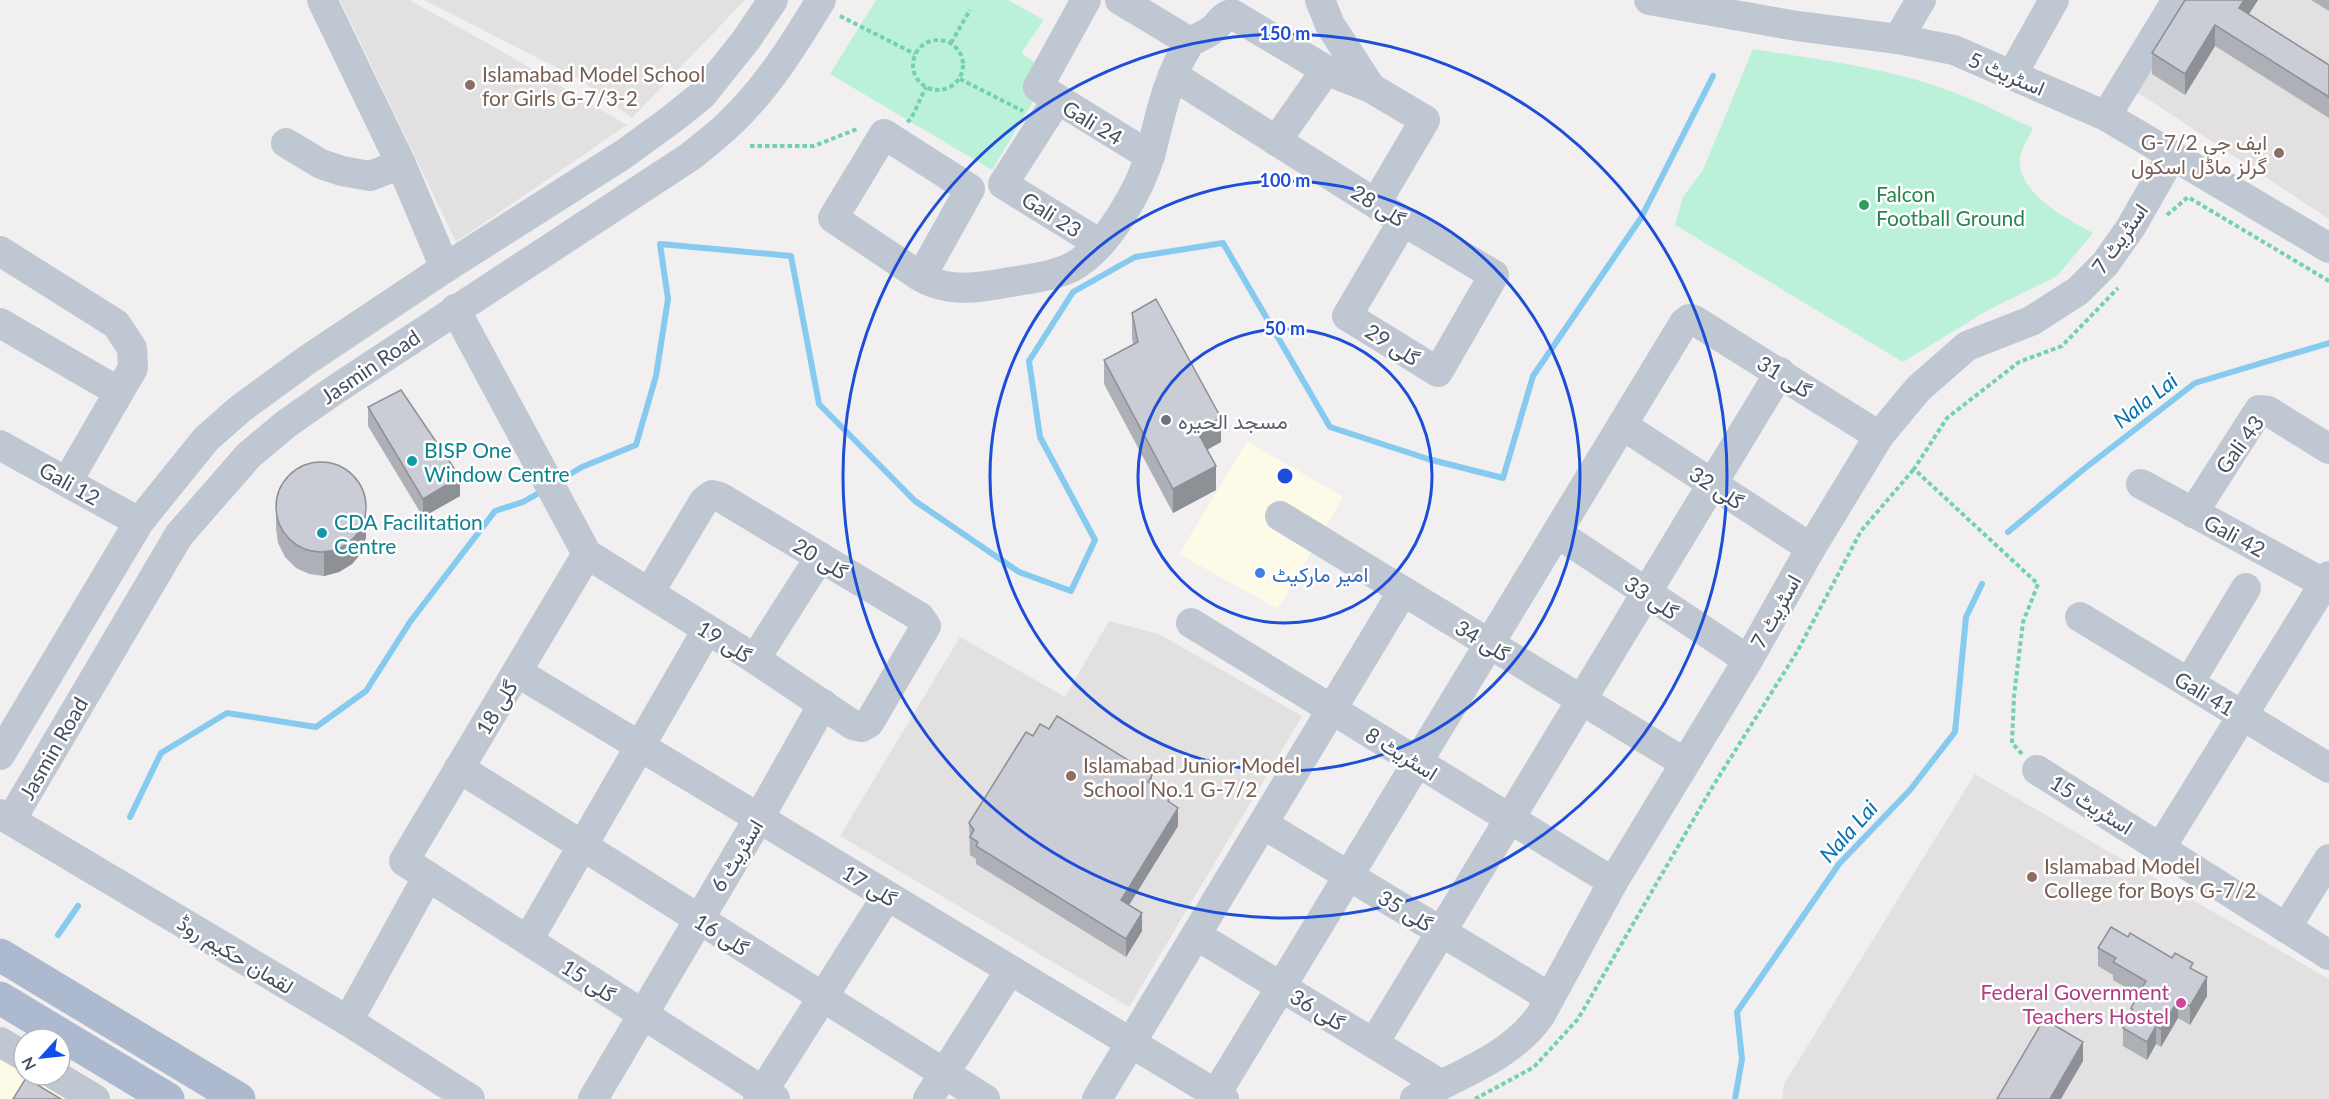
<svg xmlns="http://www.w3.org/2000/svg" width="2329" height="1099" font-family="Lato,Vazirmatn,sans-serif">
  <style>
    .commercial { fill: #fdfae7 }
    .education { fill: #e3e0e1 }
    .green { fill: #bbf1d8 }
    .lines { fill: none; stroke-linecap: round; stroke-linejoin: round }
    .stream { stroke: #86caf0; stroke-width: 6 }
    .path { stroke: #71d1b0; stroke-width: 4; stroke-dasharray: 4.5 3; stroke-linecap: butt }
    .minor { stroke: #bfc7d2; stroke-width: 30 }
    .major { stroke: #adb9cf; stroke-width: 33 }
    .wall { fill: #aeb0b7 }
    .shaded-wall { fill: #8d9095 }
    .building { fill: #cacdd5; stroke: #8d9095; stroke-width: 1.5 }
    .ring { fill: none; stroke: #1d4ed8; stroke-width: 3 }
    .education-dot { fill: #8d6e63; stroke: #fff; stroke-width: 2 }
    .leisure-dot { fill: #2e9e5b; stroke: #fff; stroke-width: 2 }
    .worship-dot { fill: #6b7280; stroke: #fff; stroke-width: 2 }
    .culture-dot { fill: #0f9aa8; stroke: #fff; stroke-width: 2 }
    .shop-dot { fill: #3f7fe0; stroke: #fff; stroke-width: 2 }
    .hotel-dot { fill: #d1479c; stroke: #fff; stroke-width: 2 }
    .labels { text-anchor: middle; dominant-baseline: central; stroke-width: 5; stroke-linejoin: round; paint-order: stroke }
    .education-label { font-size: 21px; fill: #785e54; stroke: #fff; text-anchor: start }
    .street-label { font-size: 21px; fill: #464f5d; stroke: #fff }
    .leisure-label { font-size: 21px; fill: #27864d; stroke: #fff; text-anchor: start }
    .worship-label { font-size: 21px; fill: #5b616d; stroke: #fff; text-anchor: start }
    .culture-label { font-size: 21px; fill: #0d838f; stroke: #fff; text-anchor: start }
    .shop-label { font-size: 21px; fill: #366cbe; stroke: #fff; text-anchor: start }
    .hotel-label { font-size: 21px; fill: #b23c85; stroke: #fff; text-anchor: end }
    .water-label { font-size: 22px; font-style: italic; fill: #0673b0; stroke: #fff }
    .centre { fill: #1d4ed8; stroke: #fff; stroke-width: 3 }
    .ring-label { font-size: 18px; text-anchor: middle; font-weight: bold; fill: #1d4ed8; stroke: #fff; stroke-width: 5; stroke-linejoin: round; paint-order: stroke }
  </style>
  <rect width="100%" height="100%" fill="#f1efef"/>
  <g class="commercial">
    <polygon points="1247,441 1343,497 1278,609 1179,554"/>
    <polygon points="0,1042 24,1056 24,1075 55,1075 95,1099 0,1099"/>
  </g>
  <g class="education">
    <polygon points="340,0 409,0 491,45 627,125 456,242"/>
    <polygon points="424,0 745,0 632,118 579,79"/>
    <polygon points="2183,0 2329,0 2329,219 2128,86"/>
    <polygon points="1109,621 1159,634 1302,716 1129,1007 840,836 960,637 1065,697"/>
    <polygon points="1975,774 2329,979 2329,1099 1782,1099 1784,1084"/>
  </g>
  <g class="green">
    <polygon points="876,0 1008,0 1044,20 1021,53 1050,73 992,170 830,74"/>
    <path d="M1753,49C1821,60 1893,68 1958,94C1984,104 2008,117 2033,128C2029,137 2021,149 2020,159C2017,193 2068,220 2093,233L2057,276L1988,310L1903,362L1675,225L1683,197L1703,170Z"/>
  </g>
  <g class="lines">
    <g class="stream">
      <polyline points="558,481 582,467 636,445 656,376 668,299 660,244 791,256 819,404 915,501 1019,572 1071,591 1095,540 1040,437 1029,361 1073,292 1135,257 1223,243 1330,427 1428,459 1503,478 1533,376 1641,218 1713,76"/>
      <polyline points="2008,532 2084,469 2195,383 2329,343"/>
      <polyline points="130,817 161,753 227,713 316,727 366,691 410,622 495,511 523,502 544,490"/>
      <polyline points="58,935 78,906"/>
      <polyline points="1735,1099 1742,1059 1737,1012 1839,864 1910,790 1955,732 1966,617 1982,584"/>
    </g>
    <g class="path">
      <polyline points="840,16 915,54"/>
      <circle cx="938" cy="65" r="25"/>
      <polyline points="951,43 970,10"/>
      <polyline points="960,79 1023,111"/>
      <polyline points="907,122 911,119 926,87"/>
      <polyline points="750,146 814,146 857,129"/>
      <polyline points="2167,215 2188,197 2329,281"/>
      <polyline points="2022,754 2012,743 2014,696 2023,622 2038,584 1914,469 1947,418 2019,362 2062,346 2118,288"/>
      <polyline points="1475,1099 1534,1067 1578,1019 1713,786 1797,652 1861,531 1914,469"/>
    </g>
    <g class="minor">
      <polyline points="322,0 401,164 445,268"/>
      <polyline points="1086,0 1038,87 1150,156"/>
      <polyline points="1120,0 1190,42"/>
      <polyline points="1320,0 1330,25 1371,88"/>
      <polyline points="1649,0 1797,26 1898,39 1954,50 2106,116 2329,248"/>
      <polyline points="1898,39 1921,0"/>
      <polyline points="2012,75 2054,0"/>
      <polyline points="1174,76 1403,221 1494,275 1438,372 1347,316 1403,221"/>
      <polyline points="1057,100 1003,184 1100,244"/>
      <polyline points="2106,116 2177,0"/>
      <polyline points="1276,141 1326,70"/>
      <polyline points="286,143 321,164 342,171 370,176 401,164"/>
      <polyline points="0,251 116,324 132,348 133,368 67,482"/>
      <path d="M921,277L970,189L884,134L833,218L921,277C949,293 980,288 1010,282C1030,279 1054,276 1072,267C1107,248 1140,190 1151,152C1160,116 1168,76 1189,44C1193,39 1205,35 1212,30C1220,24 1221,16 1232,14L1326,70L1371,88L1425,120L1376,203"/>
      <polyline points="455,309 587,554 755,659 853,725 862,727 869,723 926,626 920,617 720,497 712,495 704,501 649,593"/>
      <polyline points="0,323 119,392"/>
      <polyline points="1622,425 1811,548"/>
      <polyline points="0,445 139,522"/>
      <polyline points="2141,484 2329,586"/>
      <polyline points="2193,513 2259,410 2268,411 2329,449"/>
      <polyline points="1280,516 1685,763"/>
      <polyline points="1557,533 1748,660"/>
      <polyline points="587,554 404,861 775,1099"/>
      <polyline points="2080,617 2329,768"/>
      <polyline points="1191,623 1613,882"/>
      <polyline points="755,659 820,557"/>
      <polyline points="517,672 1224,1099"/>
      <polyline points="2189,683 2246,588"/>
      <polyline points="0,755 139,522 206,439 240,409 307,360 445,268 624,154 672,119 702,95 746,40 773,0"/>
      <polyline points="459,768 985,1099"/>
      <polyline points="2037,770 2329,955"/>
      <polyline points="0,814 348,1021 470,1099"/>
      <path d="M11,820L179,535L249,455L286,424L336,389L691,156C704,145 718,135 730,123C767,88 795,43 821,0"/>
      <polyline points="1263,824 1549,997"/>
      <polyline points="2161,847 2329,576"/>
      <polyline points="2286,928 2329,859"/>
      <polyline points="1196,935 1440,1084"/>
      <polyline points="528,940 707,630"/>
      <polyline points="348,1021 428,876"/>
      <polyline points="0,1042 24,1056"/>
      <polyline points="1374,1043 1780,372"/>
      <polyline points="55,1075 95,1099"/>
      <polyline points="1216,1094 1684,323 1689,319 1694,320 1879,436"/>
      <polyline points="593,1099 759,818 823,704"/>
      <polyline points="758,1099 887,896"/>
      <polyline points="928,1099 1010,970"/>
      <polyline points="1097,1099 1403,591"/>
      <path d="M1415,1099C1458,1074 1510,1058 1540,1016L1613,882L1748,660L1811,548L1879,436L1918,389L1967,346L2031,321L2078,291L2105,264L2131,227L2172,155"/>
    </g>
    <g class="major">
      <polyline points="0,955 239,1099"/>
      <polyline points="0,998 168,1099"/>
    </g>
  </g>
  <g class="wall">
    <polygon points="2258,0 2249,14 2329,65 2329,118 2215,46 2185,95 2152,74 2152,53"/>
    <polygon points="2311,0 2329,0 2329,11"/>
    <polygon points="1132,313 1221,442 1207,450 1216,490 1173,513 1104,384 1104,360 1133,344 1132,337"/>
    <polygon points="368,407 460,496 423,517 368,426"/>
    <polygon points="276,504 366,537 362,552 352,564 339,572 324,576 309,574 296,568 285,557 278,543 276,528"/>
    <polygon points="1049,729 1152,784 1178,826 1129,905 1142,931 1126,957 976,864 976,859 970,855 969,823 1033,736"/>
    <polygon points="2128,937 2193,970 2207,996 2190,1025 2178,1018 2161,1047 2156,1044 2147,1060 2123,1046 2123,1028 2131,1015 2131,1008 2139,995 2113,980 2113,975 2098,966 2098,948"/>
  </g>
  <g class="shaded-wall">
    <polygon points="2244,0 2258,0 2239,29 2239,8"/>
    <polygon points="2215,25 2215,46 2185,95 2185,74"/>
    <polygon points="1221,418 1221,442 1197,455 1197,431"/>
    <polygon points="1216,466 1216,490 1173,513 1173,489"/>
    <polygon points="460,477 460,496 423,517 423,499"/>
    <polygon points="366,513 366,537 362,552 352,564 339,572 324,576 324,552"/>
    <polygon points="1152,775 1152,794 1148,782"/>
    <polygon points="1178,808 1178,826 1121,918 1121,900"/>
    <polygon points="1142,913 1142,931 1126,957 1126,939"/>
    <polygon points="2207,977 2207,996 2190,1025 2190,1006"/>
    <polygon points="2178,1000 2178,1018 2161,1047 2161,1029"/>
    <polygon points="2156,1026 2156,1044 2147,1060 2147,1042"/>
    <polygon points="2083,1042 2083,1061 2061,1099 2050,1099"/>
  </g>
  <g class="building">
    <polygon points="2185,0 2244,0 2239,8 2329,65 2329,97 2215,25 2185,74 2152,53"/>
    <polygon points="1156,299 1221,418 1197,431 1216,466 1173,489 1104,360 1138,342 1132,313"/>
    <polygon points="401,390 460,477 423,499 368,407"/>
    <circle cx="321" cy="507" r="45"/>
    <polygon points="1057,716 1152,775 1148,782 1171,796 1168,801 1178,808 1121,900 1142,913 1126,939 976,846 978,842 970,837 974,830 969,823 1026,732 1033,736 1040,724 1049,729"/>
    <polygon points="2111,927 2128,937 2130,933 2172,958 2175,953 2193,963 2190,968 2207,977 2190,1006 2178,1000 2161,1029 2156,1026 2147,1042 2123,1028 2133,1010 2131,1008 2146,981 2113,962 2116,958 2098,948"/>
    <polygon points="2044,1019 2083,1042 2050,1099 1997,1099"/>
    <polygon points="26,1078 61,1099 13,1099"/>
  </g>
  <g class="ring">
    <circle cx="1285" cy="476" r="147"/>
    <circle cx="1285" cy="476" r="295"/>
    <circle cx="1285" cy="476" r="442"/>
  </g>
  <g class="education-dot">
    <circle cx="470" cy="85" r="6"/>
    <circle cx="2279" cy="153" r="6"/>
    <circle cx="1071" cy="776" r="6"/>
    <circle cx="2032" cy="877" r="6"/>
  </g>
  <circle class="leisure-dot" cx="1864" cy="205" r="6"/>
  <circle class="worship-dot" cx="1166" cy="420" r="6"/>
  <g class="culture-dot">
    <circle cx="412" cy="461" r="6"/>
    <circle cx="322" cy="533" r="6"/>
  </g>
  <circle class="shop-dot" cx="1260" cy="573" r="6"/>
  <circle class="hotel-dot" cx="2181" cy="1003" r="6"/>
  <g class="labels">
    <g class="education-label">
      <text x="482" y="73">Islamabad Model School<tspan x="482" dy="24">for Girls G-7/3-2</tspan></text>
      <text x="2267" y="141" text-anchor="end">G-7/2 ایف جی<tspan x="2267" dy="24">گرلز ماڈل اسکول</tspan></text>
      <text x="1083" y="764">Islamabad Junior Model<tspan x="1083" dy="24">School No.1 G-7/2</tspan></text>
      <text x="2044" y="865">Islamabad Model<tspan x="2044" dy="24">College for Boys G-7/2</tspan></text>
    </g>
    <g class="street-label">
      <text transform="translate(2007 73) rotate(23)">اسٹریٹ 5</text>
      <text transform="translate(1093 122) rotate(31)">Gali 24</text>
      <text transform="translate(1379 205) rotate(32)">گلی 28</text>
      <text transform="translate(1052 214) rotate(32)">Gali 23</text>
      <text transform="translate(2119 238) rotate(-55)">اسٹریٹ 7</text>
      <text transform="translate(1393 344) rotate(32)">گلی 29</text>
      <text transform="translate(370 366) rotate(-34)">Jasmin Road</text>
      <text transform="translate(1785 376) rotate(32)">گلی 31</text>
      <text transform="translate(2239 444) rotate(-54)">Gali 43</text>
      <text transform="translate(70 483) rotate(29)">Gali 12</text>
      <text transform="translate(1717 487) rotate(33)">گلی 32</text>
      <text transform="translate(2235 535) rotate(28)">Gali 42</text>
      <text transform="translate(821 558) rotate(31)">گلی 20</text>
      <text transform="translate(1652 597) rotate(34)">گلی 33</text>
      <text transform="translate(1775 611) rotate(-61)">اسٹریٹ 7</text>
      <text transform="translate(1483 640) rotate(31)">گلی 34</text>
      <text transform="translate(725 641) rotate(32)">گلی 19</text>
      <text transform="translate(2205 693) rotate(31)">Gali 41</text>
      <text transform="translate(496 707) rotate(-59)">گلی 18</text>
      <text transform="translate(53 748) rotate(-60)">Jasmin Road</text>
      <text transform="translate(1402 753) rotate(32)">اسٹریٹ 8</text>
      <text transform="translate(2092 804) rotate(32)">اسٹریٹ 15</text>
      <text transform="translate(736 855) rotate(-59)">اسٹریٹ 6</text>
      <text transform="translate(870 885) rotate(31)">گلی 17</text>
      <text transform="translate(1406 910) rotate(31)">گلی 35</text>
      <text transform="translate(722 934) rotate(32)">گلی 16</text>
      <text transform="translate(236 954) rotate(31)">لقمان حکیم روڈ</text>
      <text transform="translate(589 980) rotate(33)">گلی 15</text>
      <text transform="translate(1318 1009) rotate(31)">گلی 36</text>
    </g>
    <g class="leisure-label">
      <text x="1876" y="193">Falcon<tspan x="1876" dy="24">Football Ground</tspan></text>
    </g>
    <g class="worship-label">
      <text x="1178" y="420">مسجد الحیرہ</text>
    </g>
    <g class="culture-label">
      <text x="424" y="449">BISP One<tspan x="424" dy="24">Window Centre</tspan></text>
      <text x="334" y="521">CDA Facilitation<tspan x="334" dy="24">Centre</tspan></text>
    </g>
    <g class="shop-label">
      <text x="1272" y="573">امیر مارکیٹ</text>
    </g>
    <g class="hotel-label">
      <text x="2169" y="991">Federal Government<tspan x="2169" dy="24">Teachers Hostel</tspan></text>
    </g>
    <g class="water-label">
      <text transform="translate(2145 400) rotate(-38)">Nala Lai</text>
      <text transform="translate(1848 831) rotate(-48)">Nala Lai</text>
    </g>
  </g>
  <circle cx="1285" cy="476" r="9" class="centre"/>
  <g class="ring-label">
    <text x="1285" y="40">150 m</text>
    <text x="1285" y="187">100 m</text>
    <text x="1285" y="335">50 m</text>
  </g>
  <g transform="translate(42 1057) rotate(243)"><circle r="28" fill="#ffffff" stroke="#b5b9be" stroke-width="1.5"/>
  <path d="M0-4.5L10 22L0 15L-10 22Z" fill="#114fe9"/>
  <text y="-9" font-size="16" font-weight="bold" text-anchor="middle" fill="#464f5d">N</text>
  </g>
</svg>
